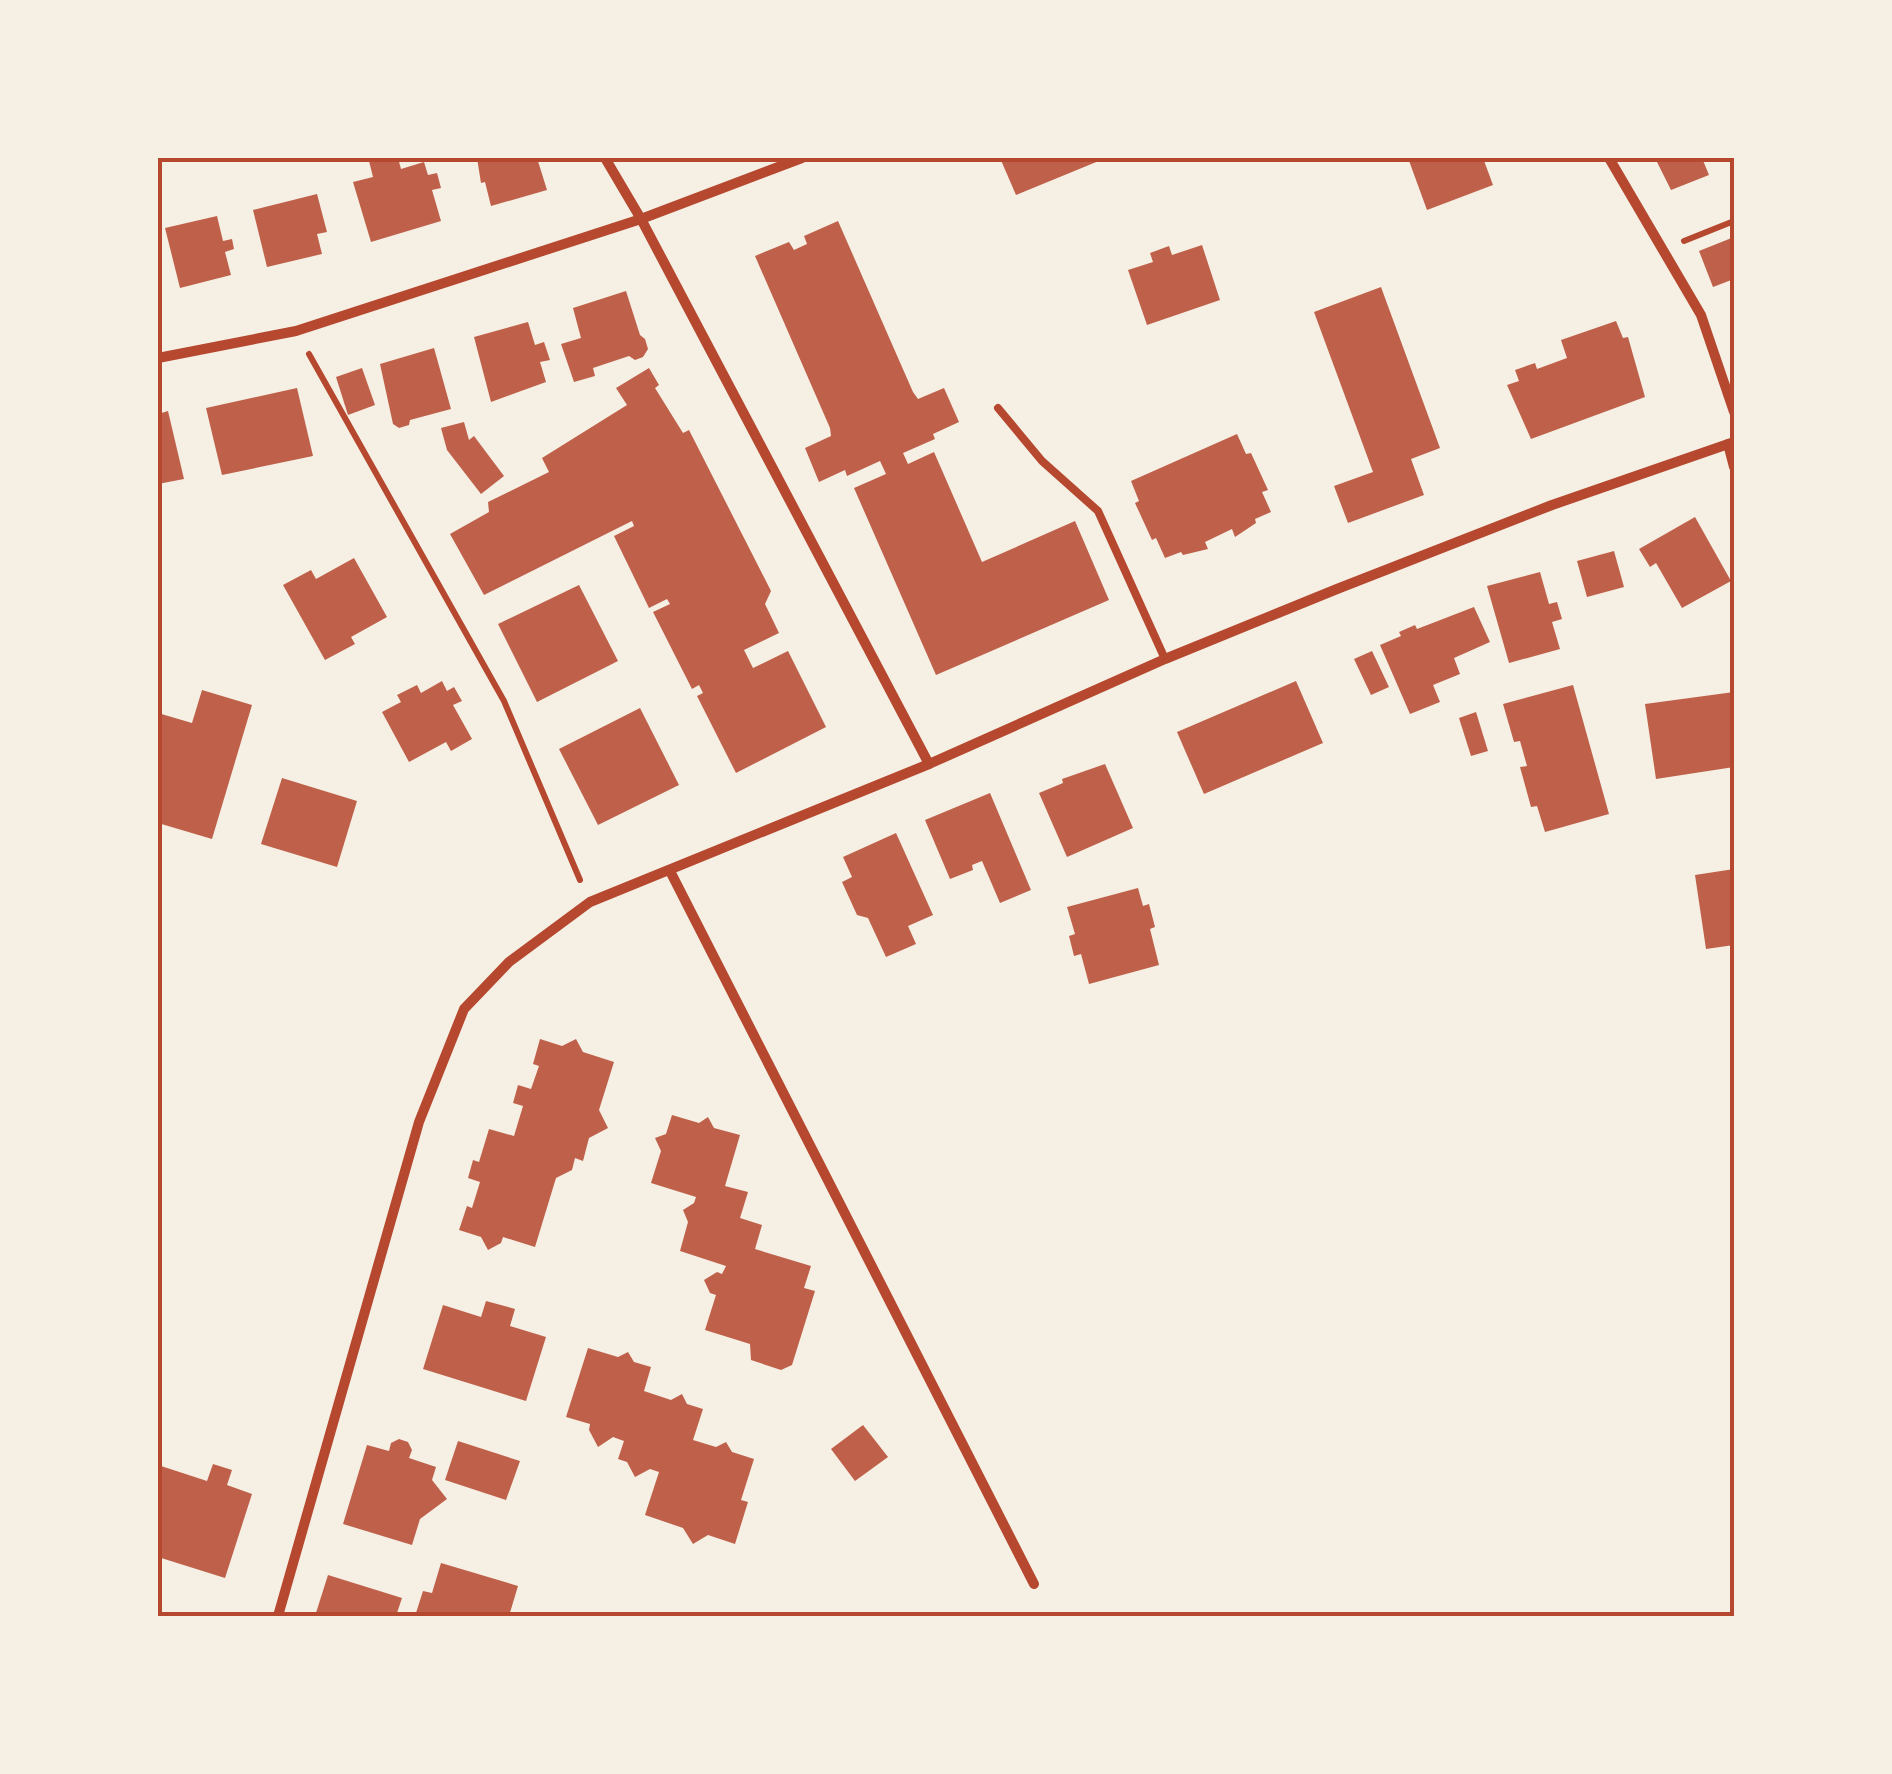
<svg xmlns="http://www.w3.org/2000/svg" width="1892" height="1774" font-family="'Nunito Sans',sans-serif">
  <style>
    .building { fill: #bf614a }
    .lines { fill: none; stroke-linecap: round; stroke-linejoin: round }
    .path { stroke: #b5482f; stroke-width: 6 }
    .service { stroke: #b5482f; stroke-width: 8 }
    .minor { stroke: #b5482f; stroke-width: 10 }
    .neatline { fill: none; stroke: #b5482f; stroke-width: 4 }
  </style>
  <rect width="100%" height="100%" fill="#f6efe4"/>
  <g class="building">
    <polygon points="381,158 398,158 401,169 424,162 428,175 437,173 441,188 432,190 441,221 371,242 353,182 373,177 369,161"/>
    <polygon points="477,158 537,158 547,190 491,206 485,182 481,183"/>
    <polygon points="1000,158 1106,158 1016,195"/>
    <polygon points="1408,158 1483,158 1493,185 1427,210"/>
    <polygon points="1655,158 1702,158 1709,175 1671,190"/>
    <polygon points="317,194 327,232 317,234 322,254 267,267 253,210"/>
    <polygon points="217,216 223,241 232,239 234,249 225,252 231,275 180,288 165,228"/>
    <polygon points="838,221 913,392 918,399 944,388 959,422 933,434 935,439 903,453 908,464 934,452 982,562 1075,521 1109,600 936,675 854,488 886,474 880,461 847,476 845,470 819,482 805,448 831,436 830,428 755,256 789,242 794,250 807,244 804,236"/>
    <polygon points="1734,237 1734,279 1713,287 1699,251"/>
    <polygon points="1202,245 1220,300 1147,325 1128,270 1153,262 1150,253 1169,246 1172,255"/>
    <polygon points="1381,287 1440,448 1411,459 1424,495 1348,523 1334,486 1373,472 1314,312"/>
    <polygon points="626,291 640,335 645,339 648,349 643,357 635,360 629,356 593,368 595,376 574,382 561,344 581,338 573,308"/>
    <polygon points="1616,321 1623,338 1628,337 1645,397 1531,439 1507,385 1519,381 1515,370 1535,363 1537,369 1567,358 1561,340"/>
    <polygon points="528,322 535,345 544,342 550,360 540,362 546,382 491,402 474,337"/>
    <polygon points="434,348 451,409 410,420 409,425 399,428 393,424 380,364"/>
    <polygon points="362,368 375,405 348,415 336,377"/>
    <polygon points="649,368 659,385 655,388 683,433 689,430 771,591 765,604 779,633 744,650 753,668 788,651 826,727 736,773 697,696 703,693 699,685 692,689 653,612 670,604 667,599 649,608 614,536 634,526 632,521 484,595 450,534 489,512 488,502 549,472 542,458 627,405 616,388"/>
    <polygon points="297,388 313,456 222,475 206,408"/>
    <polygon points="168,411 184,479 158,484 158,414"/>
    <polygon points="464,422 469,440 474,436 504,476 481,494 447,450 441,428"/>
    <polygon points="1237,434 1246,454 1251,453 1268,490 1262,492 1271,512 1255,519 1256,523 1235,537 1232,529 1205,542 1208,549 1183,555 1181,552 1165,558 1156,538 1152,540 1135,503 1139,501 1131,481"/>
    <polygon points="1695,517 1731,581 1682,608 1656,563 1650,567 1639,549"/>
    <polygon points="1614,551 1624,587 1587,597 1577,561"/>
    <polygon points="354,558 387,617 351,637 355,644 325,660 283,585 311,570 316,579"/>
    <polygon points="1540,572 1549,604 1557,602 1562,619 1552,622 1560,649 1509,663 1487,586"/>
    <polygon points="579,585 618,661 537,702 498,624"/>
    <polygon points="1474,607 1490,642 1454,658 1460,674 1433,685 1440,702 1410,714 1380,645 1401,636 1399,632 1415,625 1417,629"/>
    <polygon points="1372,651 1389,687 1371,695 1354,659"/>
    <polygon points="442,681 447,691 454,687 462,701 453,705 472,739 451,751 446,742 409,762 382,712 401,702 397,695 417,685 421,693"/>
    <polygon points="1296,681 1323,743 1204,794 1177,732"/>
    <polygon points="1573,685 1609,814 1545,832 1537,806 1531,807 1520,767 1527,766 1520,741 1514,742 1503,704"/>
    <polygon points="202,690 252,705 212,839 158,823 158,713 192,723"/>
    <polygon points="1734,692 1734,767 1656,779 1645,704"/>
    <polygon points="640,708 679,785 598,825 559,749"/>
    <polygon points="1476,712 1488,751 1471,756 1459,718"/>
    <polygon points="1105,764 1133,828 1067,857 1039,793 1063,783 1062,779"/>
    <polygon points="282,778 357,801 337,867 261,844"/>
    <polygon points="990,793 1031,890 1000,903 982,861 972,865 973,870 950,879 925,820"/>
    <polygon points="896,833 933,915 908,926 916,944 886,957 868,918 857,915 842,882 852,877 843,857"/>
    <polygon points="1734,869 1734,945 1706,949 1695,875"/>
    <polygon points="1138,888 1143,906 1149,904 1155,927 1150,929 1159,965 1089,984 1081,954 1074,956 1069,936 1075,934 1067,907"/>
    <polygon points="540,1039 562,1046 576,1039 583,1052 614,1062 599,1110 608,1128 589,1138 583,1161 575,1158 572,1170 556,1178 535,1247 503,1237 501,1243 488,1250 481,1237 459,1230 467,1206 472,1208 480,1182 468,1178 473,1160 479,1162 489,1129 514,1136 523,1106 513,1103 518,1085 531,1089 539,1066 533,1064"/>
    <polygon points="672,1115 699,1123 708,1117 714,1128 740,1135 725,1186 748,1192 740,1218 762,1225 755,1249 811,1266 804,1288 815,1291 792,1365 781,1370 751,1360 750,1344 705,1330 716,1295 710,1293 704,1280 717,1272 722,1274 726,1266 680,1251 688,1222 683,1210 694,1203 696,1197 651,1183 661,1151 655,1138 666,1134"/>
    <polygon points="486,1301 515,1309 510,1326 546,1337 526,1401 423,1369 443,1305 481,1317"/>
    <polygon points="588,1348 618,1357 628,1352 634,1362 651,1367 644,1391 671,1400 682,1394 687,1404 703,1409 693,1440 716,1447 726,1442 732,1452 754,1459 741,1500 748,1502 735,1544 708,1535 693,1544 683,1528 645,1515 659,1472 650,1469 635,1477 627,1462 618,1459 624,1441 613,1437 598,1447 589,1430 590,1424 566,1417"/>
    <polygon points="863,1425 888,1457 855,1481 831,1449"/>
    <polygon points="399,1439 408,1442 412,1450 409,1458 436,1467 432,1480 447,1499 420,1519 412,1545 343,1524 367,1445 389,1451 391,1443"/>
    <polygon points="458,1441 520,1461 506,1500 445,1480"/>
    <polygon points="213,1464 232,1470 227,1485 252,1494 225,1578 158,1557 158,1465 207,1481"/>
    <polygon points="441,1563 518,1586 509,1616 415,1616 423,1591 432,1593"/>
    <polygon points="328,1575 402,1598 396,1616 315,1616"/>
  </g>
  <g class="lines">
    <g class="path">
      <polyline points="1684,241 1734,221"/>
      <polyline points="309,354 504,701 580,880"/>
    </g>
    <polyline class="service" points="998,408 1042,461 1098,511 1165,659"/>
    <g class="minor">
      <polyline points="605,158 641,219 929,764"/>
      <polyline points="1609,158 1701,315 1734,412"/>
      <polyline points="158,358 296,331 641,219 802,158"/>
      <polyline points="1728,444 1734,467"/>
      <polyline points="670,871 1034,1584"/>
      <polyline points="278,1616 419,1122 464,1009 509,962 590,902 929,764 1165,659 1337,589 1552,505 1734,442"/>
    </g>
  </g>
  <rect width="1892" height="1774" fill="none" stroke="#f6efe4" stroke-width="320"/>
  <rect x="160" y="160" width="1572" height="1454" class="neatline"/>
</svg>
